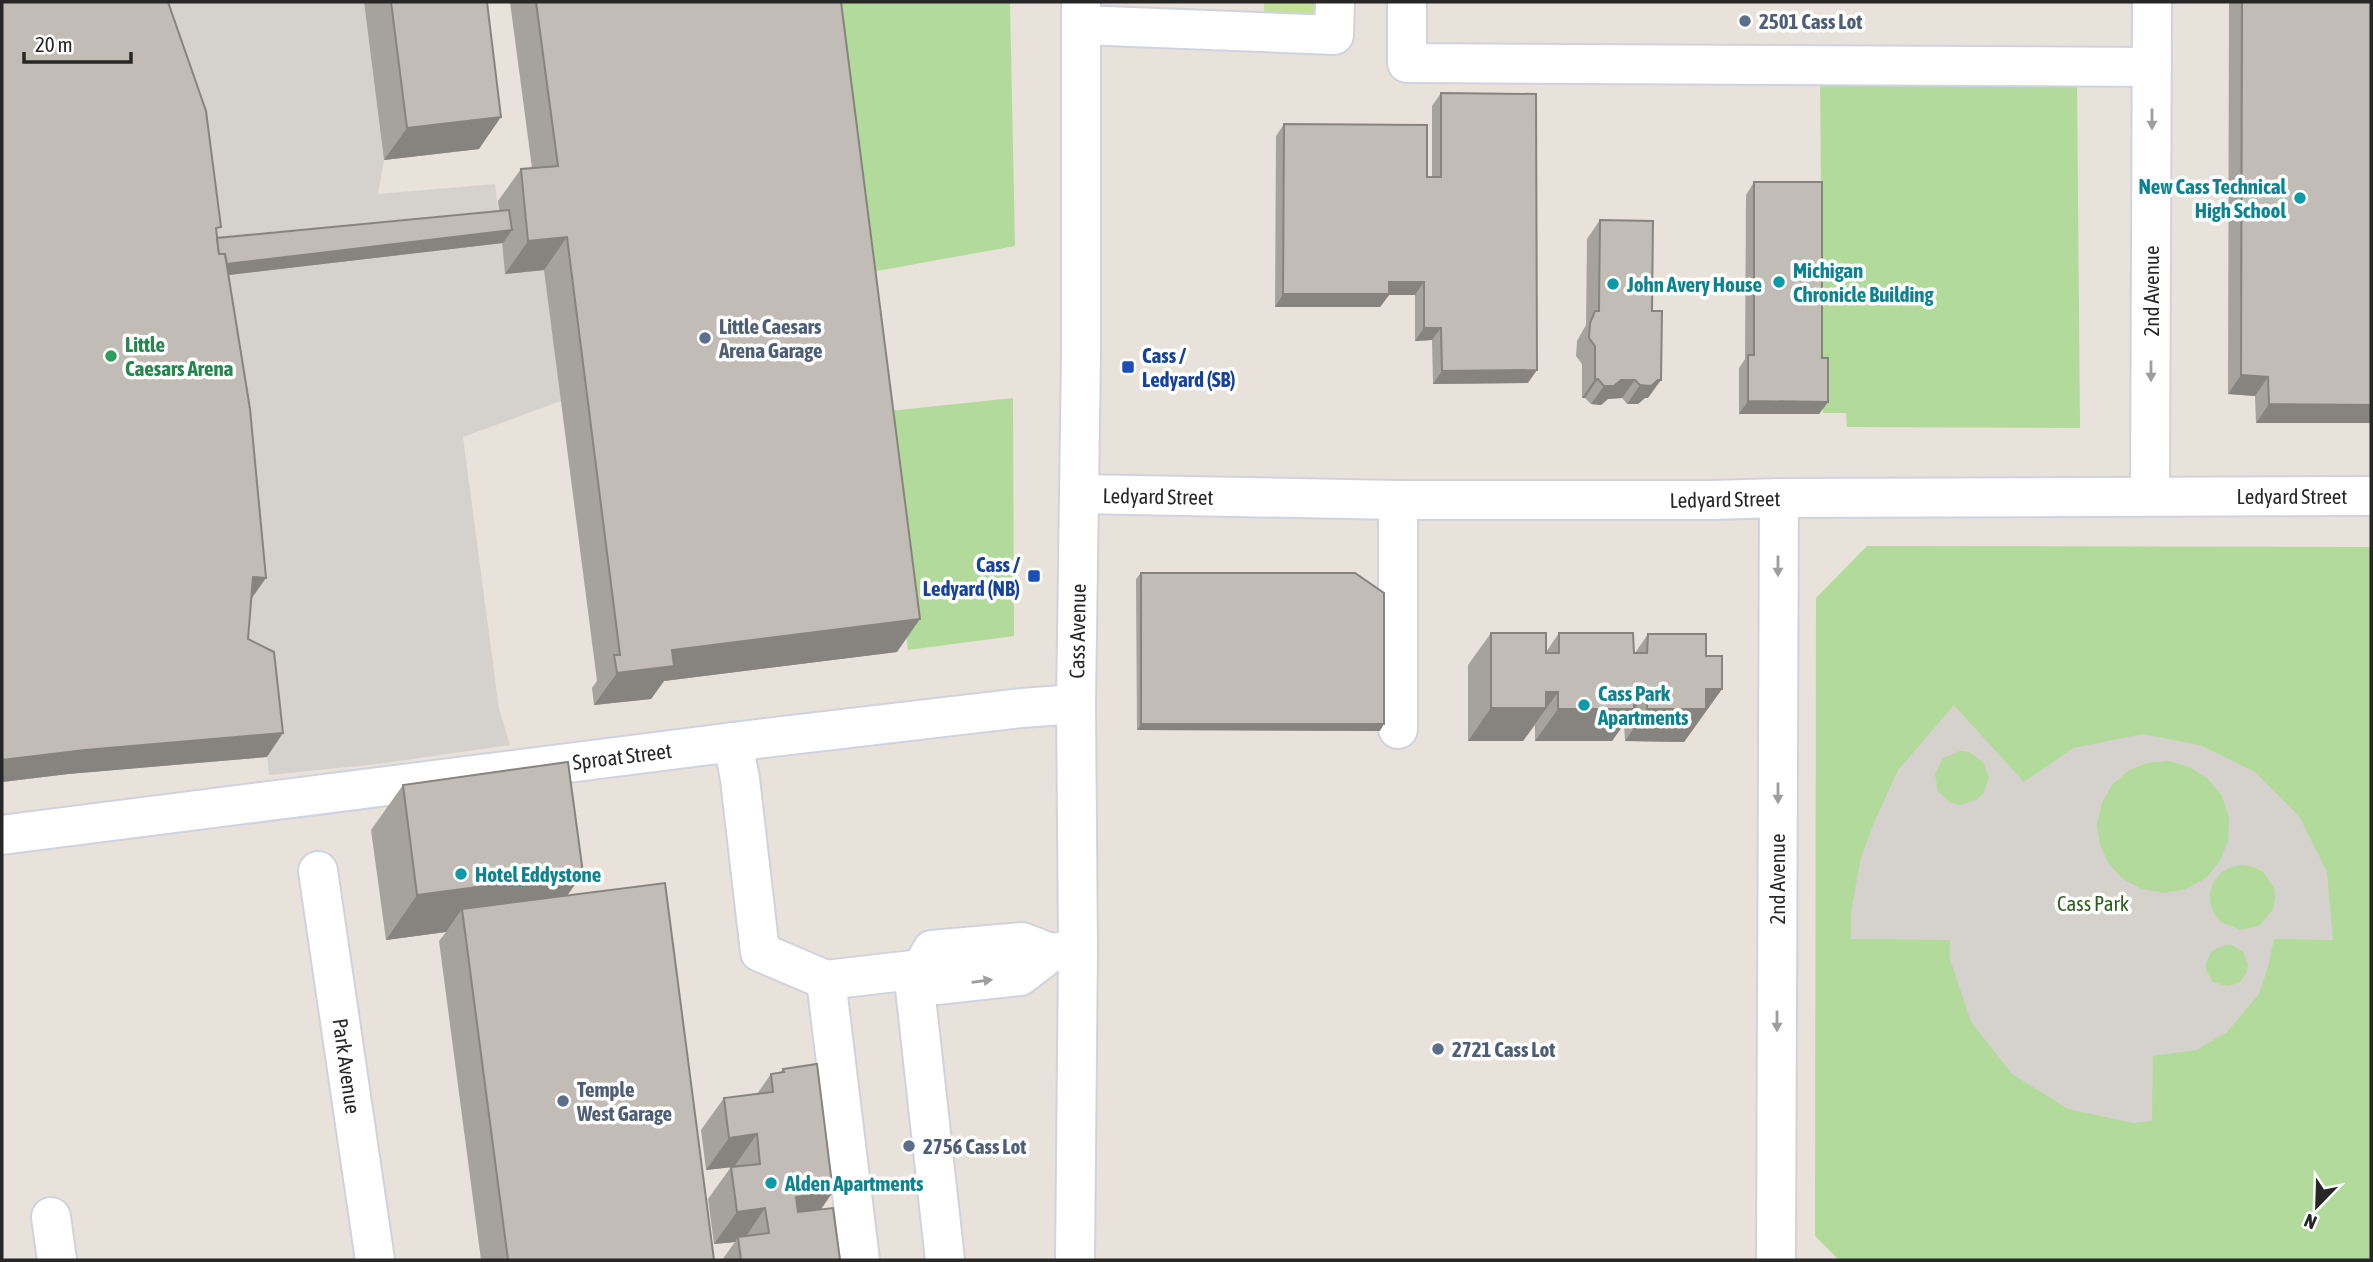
<svg xmlns="http://www.w3.org/2000/svg" width="2373" height="1262" font-family="'Asap Condensed',sans-serif">
  <style>
    .green { fill: #b1da9b }
    .pitch { fill: #c3e197 }
    .plaza { fill: #d5d1cc; fill-rule: evenodd }
    .lines { fill: none; stroke-linecap: round; stroke-linejoin: round }
    .minor-casing { stroke: #cfd2df; stroke-width: 42 }
    .minor { stroke: #fff; stroke-width: 38 }
    .wall { fill: #a6a29c }
    .shaded-wall { fill: #87847f }
    .building { fill: #c1bcb5; stroke: #87847f; stroke-width: 2 }
    .oneway { fill: #9e9e9e }
    .service-dot { fill: #5c6f8a; stroke: #fff; stroke-width: 2.5 }
    .culture-dot { fill: #0f9aa8; stroke: #fff; stroke-width: 2.5 }
    .leisure-dot { fill: #2e9e5b; stroke: #fff; stroke-width: 2.5 }
    .transit-dot { fill: #1a4fb4; stroke: #fff; stroke-width: 2.5 }
    .labels { text-anchor: middle; dominant-baseline: central; stroke-width: 7; stroke-linejoin: round; paint-order: stroke }
    .service-label { font-size: 21px; font-weight: bold; fill: #4e5e75; stroke: #fff; text-anchor: start }
    .culture-label { font-size: 21px; font-weight: bold; fill: #0d838f; stroke: #fff; text-anchor: start }
    .street-label { font-size: 21px; fill: #272727; stroke: #fff }
    .leisure-label { font-size: 21px; font-weight: bold; fill: #27864d; stroke: #fff; text-anchor: start }
    .transit-label { font-size: 21px; font-weight: bold; fill: #164399; stroke: #fff; text-anchor: start }
    .park-label { font-size: 21px; fill: #2d5c20; stroke: #fff }
  </style>
  <rect width="100%" height="100%" fill="#e8e2da"/>
  <g class="green">
    <polygon points="814,2 1010,2 1015,246 849,276"/>
    <polygon points="1820,76 2077,81 2080,428 1847,427 1846,413 1823,413"/>
    <polygon points="1013,398 1014,636 908,650 880,412"/>
    <polygon points="1867,546 2371,547 2371,1260 1839,1260 1815,1236 1816,598"/>
  </g>
  <rect class="pitch" x="1264" y="2" width="63" height="44"/>
  <g class="plaza">
    <polygon points="143,2 364,2 384,160 378,194 495,184 505,273 545,270 561,401 463,437 499,709 510,745 378,764 269,775 267,757 230,672"/>
    <path d="M1954,705L2024,782L2073,748L2142,734L2200,745L2255,772L2299,816L2327,872L2333,940L2274,939L2268,967L2259,994L2227,1032L2197,1050L2153,1056L2152,1121L2133,1123L2068,1109L2012,1074L1971,1022L1950,959V940L1851,939V911L1861,857L1876,818L1898,770ZM1960,751L1969,752L1983,762L1989,778L1983,794L1976,800L1960,805L1951,803L1938,791L1935,774L1943,758ZM2168,761L2189,767L2208,779L2222,796L2229,818L2228,840L2220,861L2206,878L2186,889L2164,893L2142,889L2123,879L2109,864L2100,845L2097,824L2102,803L2112,785L2128,771L2147,763ZM2243,865L2253,867L2263,872L2274,888L2275,898L2273,909L2260,925L2241,930L2221,922L2214,913L2210,903V892L2214,881L2222,872L2231,867ZM2225,945H2232L2243,952L2248,965L2247,972L2239,983L2227,986L2213,982L2206,970V963L2212,951Z"/>
  </g>
  <g class="lines">
    <g class="minor-casing">
      <g id="minor">
        <polyline points="1407,2 1407,63 2152,67"/>
        <polyline points="1081,25 1334,35 1335,2"/>
        <polyline points="1080,494 1398,500 1712,500 1779,498 2371,496"/>
        <polyline points="2150,495 2152,2"/>
        <polyline points="1398,729 1398,500"/>
        <polyline points="733,742 740,779 760,952 826,980 913,970"/>
        <polyline points="2,835 757,739 1022,708 1076,704"/>
        <polyline points="318,871 375,1260"/>
        <polyline points="921,969 937,985 1020,976 1050,953 1072,950"/>
        <polyline points="826,980 860,1260"/>
        <polyline points="51,1217 57,1260"/>
        <polyline points="945,1260 913,970 921,969 932,950 943,949 1022,942 1050,953"/>
        <polyline points="1075,1260 1078,949 1076,704 1081,354 1081,2"/>
        <polyline points="1776,1260 1779,498"/>
      </g>
    </g>
    <use href="#minor" class="minor"/>
  </g>
  <g class="wall">
    <polygon points="2,2 217,233 217,238 499,211 498,201 521,169 532,168 510,2 841,2 897,652 664,681 651,699 594,705 592,688 597,681 544,270 505,274 502,243 229,275 251,600 248,639 267,757 68,774 2,782"/>
    <polygon points="364,2 487,2 479,149 384,160"/>
    <polygon points="2229,2 2371,2 2371,423 2256,423 2255,396 2228,394"/>
    <polygon points="1441,93 1528,383 1433,384 1432,340 1415,341 1415,295 1389,295 1380,307 1275,307 1276,136 1284,124 1427,177 1432,177 1432,106"/>
    <polygon points="1754,182 1822,358 1828,402 1819,414 1739,414 1739,368 1745,359 1746,195"/>
    <polygon points="1600,220 1648,398 1645,398 1638,404 1627,404 1622,398 1608,399 1601,405 1591,404 1585,398 1582,398 1582,364 1576,356 1577,341 1586,325 1587,239"/>
    <polygon points="1141,573 1380,731 1137,730 1136,579"/>
    <polygon points="1491,633 1546,652 1559,633 1634,653 1635,653 1648,634 1706,656 1722,689 1684,742 1625,741 1624,724 1612,741 1535,741 1535,725 1523,741 1468,741 1468,665"/>
    <polygon points="403,785 583,873 567,896 714,1260 481,1260 439,941 446,932 386,940 371,830"/>
    <polygon points="783,1069 821,1210 741,1260 722,1260 735,1242 714,1244 708,1199 731,1167 706,1170 701,1130 724,1098 757,1094 771,1074 780,1073"/>
  </g>
  <g class="shaded-wall">
    <polygon points="501,117 479,149 384,160 407,128"/>
    <polygon points="512,230 503,243 203,278 212,265"/>
    <polygon points="567,237 544,270 505,274 528,241"/>
    <polygon points="1389,282 1424,282 1415,295 1389,295 1380,307 1275,307 1283,294"/>
    <polygon points="1424,328 1441,328 1432,340 1415,341"/>
    <polygon points="1537,370 1528,383 1433,384 1442,371"/>
    <polygon points="2241,375 2268,377 2255,396 2228,394"/>
    <polygon points="1595,379 1598,379 1585,398 1582,398"/>
    <polygon points="1621,380 1635,380 1622,398 1608,399 1601,405 1591,404 1604,386"/>
    <polygon points="1658,380 1661,380 1648,398 1645,398 1638,404 1627,404 1640,385"/>
    <polygon points="1748,401 1828,402 1819,414 1739,414"/>
    <polygon points="2269,404 2371,405 2371,423 2256,423"/>
    <polygon points="253,577 266,578 249,602"/>
    <polygon points="920,619 897,652 664,681 651,699 594,705 617,673 672,650"/>
    <polygon points="1706,689 1722,689 1684,742 1625,741 1647,709"/>
    <polygon points="1546,692 1558,692 1523,741 1468,741 1491,708"/>
    <polygon points="1634,692 1647,692 1612,741 1535,741 1558,709"/>
    <polygon points="1141,724 1384,724 1380,731 1137,730"/>
    <polygon points="283,733 267,757 68,774 2,782 2,760 85,750"/>
    <polygon points="583,873 551,918 462,909 446,932 386,940 417,895"/>
    <polygon points="757,1134 734,1167 706,1170 729,1138"/>
    <polygon points="833,1192 810,1225 773,1229 796,1197"/>
    <polygon points="765,1208 743,1241 738,1237 735,1242 714,1244 737,1212"/>
  </g>
  <g class="building">
    <polygon points="2,2 168,2 206,111 221,227 216,228 219,254 225,254 250,409 266,578 253,577 248,639 274,652 283,733 85,750 2,760"/>
    <polygon points="391,2 487,2 501,117 407,128"/>
    <polygon points="536,2 841,2 920,619 672,650 674,666 617,673 614,655 620,655 567,237 528,241 521,169 558,166"/>
    <polygon points="2242,2 2371,2 2371,405 2269,404 2268,377 2241,375"/>
    <polygon points="1441,93 1536,94 1537,370 1442,371 1441,328 1424,328 1424,282 1389,282 1389,294 1283,294 1284,124 1427,125 1427,177 1441,177"/>
    <polygon points="1754,182 1822,182 1822,358 1828,358 1828,402 1748,401 1748,355 1754,355"/>
    <polygon points="509,210 512,230 227,264 225,254 219,254 217,238"/>
    <polygon points="1600,220 1653,221 1652,311 1662,311 1661,380 1658,380 1651,386 1640,385 1635,380 1621,380 1614,386 1604,386 1598,379 1595,379 1595,346 1589,338 1590,323 1595,311 1599,311"/>
    <polygon points="1141,573 1355,573 1384,593 1384,724 1141,724"/>
    <polygon points="1491,633 1546,633 1546,653 1559,653 1559,633 1633,633 1634,653 1647,653 1648,634 1706,634 1706,656 1722,656 1722,689 1706,689 1706,709 1647,709 1647,692 1634,692 1634,709 1558,709 1558,692 1546,692 1546,708 1491,708"/>
    <polygon points="568,762 583,873 417,895 403,785"/>
    <polygon points="665,883 714,1260 508,1260 462,909"/>
    <polygon points="817,1064 833,1192 796,1197 798,1212 833,1208 840,1260 741,1260 738,1237 769,1233 765,1208 737,1212 731,1167 760,1164 757,1134 729,1138 724,1098 773,1092 771,1074 784,1072 783,1069"/>
  </g>
  <defs><path id="oneway-solid" d="M-6-.8H1V-3.2L6.5 0L1 3.2V.8H-6Z" transform="scale(1.75)"/></defs>
  <g class="oneway">
    <use href="#oneway-solid" transform="translate(2152 119) rotate(90)"/>
    <use href="#oneway-solid" transform="translate(2151 371) rotate(90)"/>
    <use href="#oneway-solid" transform="translate(1778 566) rotate(90)"/>
    <use href="#oneway-solid" transform="translate(1778 793) rotate(90)"/>
    <use href="#oneway-solid" transform="translate(982 981) rotate(-8)"/>
    <use href="#oneway-solid" transform="translate(1777 1021) rotate(90)"/>
  </g>
  <g class="service-dot">
    <circle cx="1745" cy="21" r="7"/>
    <circle cx="705" cy="338" r="7"/>
    <circle cx="1438" cy="1049" r="7"/>
    <circle cx="563" cy="1101" r="7"/>
    <circle cx="909" cy="1146" r="7"/>
  </g>
  <g class="culture-dot">
    <circle cx="2300" cy="198" r="7"/>
    <circle cx="1779" cy="282" r="7"/>
    <circle cx="1613" cy="284" r="7"/>
    <circle cx="1584" cy="705" r="7"/>
    <circle cx="461" cy="874" r="7"/>
    <circle cx="771" cy="1183" r="7"/>
  </g>
  <circle class="leisure-dot" cx="111" cy="356" r="7"/>
  <g class="transit-dot">
    <rect x="1121" y="360" width="14" height="14" rx="3.5"/>
    <rect x="1027" y="569" width="14" height="14" rx="3.5"/>
  </g>
  <g class="labels">
    <g class="service-label">
      <text x="1759" y="21">2501 Cass Lot</text>
      <text x="719" y="326">Little Caesars<tspan x="719" dy="24">Arena Garage</tspan></text>
      <text x="1452" y="1049">2721 Cass Lot</text>
      <text x="577" y="1089">Temple<tspan x="577" dy="24">West Garage</tspan></text>
      <text x="923" y="1146">2756 Cass Lot</text>
    </g>
    <g class="culture-label">
      <text x="2286" y="186" text-anchor="end">New Cass Technical<tspan x="2286" dy="24">High School</tspan></text>
      <text x="1793" y="270">Michigan<tspan x="1793" dy="24">Chronicle Building</tspan></text>
      <text x="1627" y="284">John Avery House</text>
      <text x="1598" y="693">Cass Park<tspan x="1598" dy="24">Apartments</tspan></text>
      <text x="475" y="874">Hotel Eddystone</text>
      <text x="785" y="1183">Alden Apartments</text>
    </g>
    <g class="street-label">
      <text transform="translate(2151 291) rotate(-90)">2nd Avenue</text>
      <text transform="translate(1158 496) rotate(1)">Ledyard Street</text>
      <text x="2292" y="496">Ledyard Street</text>
      <text transform="translate(1725 499) rotate(-1)">Ledyard Street</text>
      <text transform="translate(1077 631) rotate(-89)">Cass Avenue</text>
      <text transform="translate(622 756) rotate(-7)">Sproat Street</text>
      <text transform="translate(1777 879) rotate(-90)">2nd Avenue</text>
      <text transform="translate(347 1066) rotate(82)">Park Avenue</text>
    </g>
    <g class="leisure-label">
      <text x="125" y="344">Little<tspan x="125" dy="24">Caesars Arena</tspan></text>
    </g>
    <g class="transit-label">
      <text x="1142" y="355">Cass /<tspan x="1142" dy="24">Ledyard (SB)</tspan></text>
      <text x="1020" y="564" text-anchor="end">Cass /<tspan x="1020" dy="24">Ledyard (NB)</tspan></text>
    </g>
    <g class="park-label">
      <text x="2093" y="903">Cass Park</text>
    </g>
  </g>
  <rect width="2373" height="1262" fill="none" stroke="#272727" stroke-width="7"/>
  <g transform="translate(2317 1206) rotate(203)" stroke="#ffffff" stroke-width="5" paint-order="stroke">
  <path d="M0-5L12 26L0 18L-12 26Z" fill="#272727"/>
  <text y="-10" font-size="19" font-weight="bold" text-anchor="middle" fill="#272727">N</text>
  </g>
  <path d="M24 52v10h107v-10" fill="none" stroke="#272727" stroke-width="3.5"/>
  <text x="35" y="52" font-size="21" fill="#272727" stroke="#ffffff" stroke-width="5" paint-order="stroke">20 m</text>
</svg>
